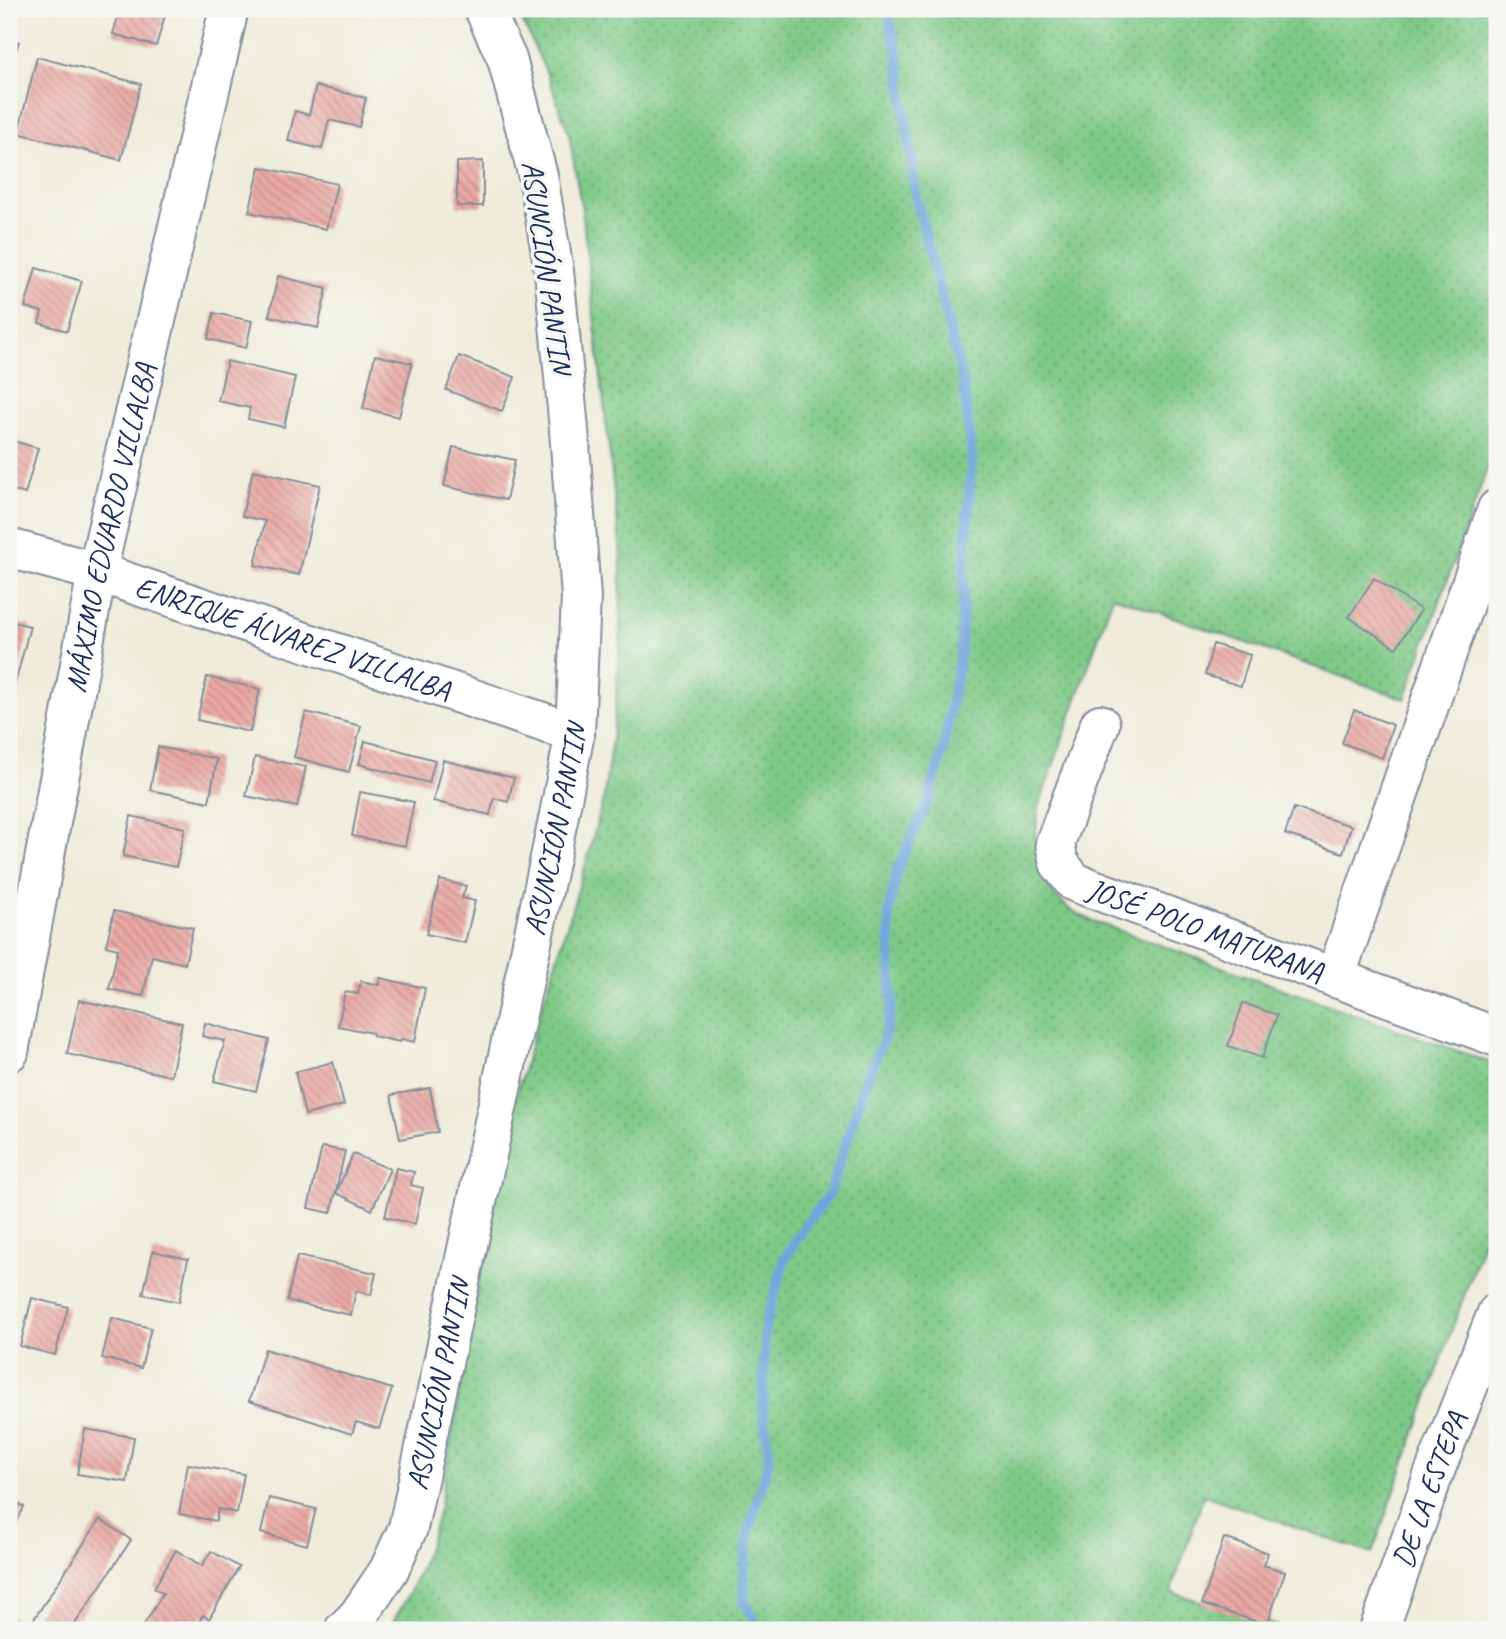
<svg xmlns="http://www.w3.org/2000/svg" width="1506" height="1639" font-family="Caveat,sans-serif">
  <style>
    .grass { fill: url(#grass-dots); stroke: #4c7c72; stroke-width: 2 }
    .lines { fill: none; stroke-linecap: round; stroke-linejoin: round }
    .stream { stroke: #70a5dd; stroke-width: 10 }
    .building { fill: url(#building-back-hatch) }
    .minor-casing { stroke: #858e9c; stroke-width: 42 }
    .minor { stroke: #fff; stroke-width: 38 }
    .labels { text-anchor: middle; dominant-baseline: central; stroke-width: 7; stroke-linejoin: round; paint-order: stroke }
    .street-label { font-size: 30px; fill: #1b2f5e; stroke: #f6f6f2 }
  </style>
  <defs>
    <pattern id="grass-dots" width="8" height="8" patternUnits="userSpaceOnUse" patternTransform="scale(1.75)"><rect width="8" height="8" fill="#7ec987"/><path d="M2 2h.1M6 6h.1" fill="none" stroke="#66a472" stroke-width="1.8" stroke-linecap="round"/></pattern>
    <pattern id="building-back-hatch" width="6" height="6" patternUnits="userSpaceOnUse" patternTransform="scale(1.75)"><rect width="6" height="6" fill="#eaa9a4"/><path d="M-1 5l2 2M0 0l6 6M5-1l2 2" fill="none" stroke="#bd8a89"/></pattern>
  </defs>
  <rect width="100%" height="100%" fill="#f6f6f2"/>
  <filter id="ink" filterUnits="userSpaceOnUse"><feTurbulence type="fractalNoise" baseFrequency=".0143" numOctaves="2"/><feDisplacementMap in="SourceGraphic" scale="14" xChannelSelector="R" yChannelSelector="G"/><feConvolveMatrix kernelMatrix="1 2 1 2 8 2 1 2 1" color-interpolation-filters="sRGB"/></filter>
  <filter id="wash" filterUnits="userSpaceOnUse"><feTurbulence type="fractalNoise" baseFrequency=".00686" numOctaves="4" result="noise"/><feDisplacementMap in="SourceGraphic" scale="28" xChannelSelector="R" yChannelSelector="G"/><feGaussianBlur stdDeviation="1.57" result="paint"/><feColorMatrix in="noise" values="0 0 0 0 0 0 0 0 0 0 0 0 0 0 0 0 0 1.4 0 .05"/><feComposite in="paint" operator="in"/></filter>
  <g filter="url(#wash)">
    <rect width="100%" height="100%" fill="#efecdb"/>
    <path class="grass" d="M517,9H1497V441L1405,699L1113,596L1039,806L1035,838L1039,866L1053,893L1069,909L1090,920L1497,1065V1203L1372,1554L1204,1495L1171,1592L1290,1630H387C413,1594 428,1552 439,1510L495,1186L512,1111L531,1043L587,860L604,796L614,724L620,644L621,554L582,211L569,134L547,74Z"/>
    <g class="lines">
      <polyline class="stream" points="760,1630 744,1601 744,1569 750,1527 769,1459 763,1409 765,1326 785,1258 806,1224 829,1195 869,1072 883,1041 892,1006 889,913 896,873 927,803 942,756 961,649 964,576 972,457 963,382 916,197 898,54 887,9"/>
    </g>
    <g id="blocks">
      <g class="building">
        <polygon points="120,9 167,9 156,46 113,34"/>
        <polygon points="9,39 19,42 9,71"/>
        <polygon points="37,57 141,84 121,160 18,133"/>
        <polygon points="316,86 366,98 359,127 329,120 322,149 288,141 295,111 309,115"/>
        <polygon points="483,161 483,206 457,206 457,162"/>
        <polygon points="260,167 337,184 326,229 249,212"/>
        <polygon points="36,268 82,281 67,331 39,323 42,312 25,307"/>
        <polygon points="278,276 327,288 318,328 269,316"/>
        <polygon points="214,313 252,321 246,348 208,339"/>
        <polygon points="375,355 412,363 399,417 363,408"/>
        <polygon points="459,356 515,377 502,411 446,390"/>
        <polygon points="227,361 295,377 284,427 248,419 250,408 218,401"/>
        <polygon points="9,440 38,448 25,494 9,489"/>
        <polygon points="453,447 515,460 506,500 444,486"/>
        <polygon points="253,470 320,485 299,575 255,565 265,521 242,516"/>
        <polygon points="1374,578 1421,610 1396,648 1349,617"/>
        <polygon points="9,621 30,626 13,692 9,690"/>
        <polygon points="1213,644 1250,655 1241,686 1205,675"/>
        <polygon points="207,677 260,689 250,732 197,720"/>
        <polygon points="1354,710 1393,725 1382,758 1342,743"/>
        <polygon points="306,712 361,726 349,772 294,757"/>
        <polygon points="365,741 435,760 429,783 359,764"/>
        <polygon points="158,747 217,759 209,802 150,790"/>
        <polygon points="255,757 306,767 297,807 246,796"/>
        <polygon points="443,760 514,778 508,802 494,798 490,815 433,801"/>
        <polygon points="360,792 414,802 405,846 352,836"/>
        <polygon points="1294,808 1351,826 1343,853 1285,834"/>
        <polygon points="131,816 185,828 176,867 123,856"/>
        <polygon points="440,880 466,886 462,898 475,901 465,943 426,934"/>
        <polygon points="114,911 193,928 185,964 152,956 143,996 109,989 118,949 106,946"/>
        <polygon points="380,978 425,988 415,1042 401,1039 400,1042 373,1036 373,1033 338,1026 345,992 358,994 361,981 379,985"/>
        <polygon points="79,1000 182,1023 171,1076 67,1054"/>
        <polygon points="1243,1003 1277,1015 1262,1058 1228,1046"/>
        <polygon points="205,1023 269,1040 256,1091 214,1081 225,1041 202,1036"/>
        <polygon points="333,1062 344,1105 305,1115 295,1072"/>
        <polygon points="430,1088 438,1132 400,1139 391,1095"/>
        <polygon points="322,1147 345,1151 331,1213 308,1208"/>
        <polygon points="353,1154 390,1169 372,1210 336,1193"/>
        <polygon points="396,1168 414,1172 411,1185 423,1188 415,1224 385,1217"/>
        <polygon points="153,1251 188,1259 179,1302 143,1294"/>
        <polygon points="297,1256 376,1273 371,1295 356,1291 351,1315 287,1301"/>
        <polygon points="32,1298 68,1307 55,1355 20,1346"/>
        <polygon points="112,1318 151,1328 141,1368 102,1358"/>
        <polygon points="265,1349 392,1389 379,1429 356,1422 352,1434 249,1401"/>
        <polygon points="85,1429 134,1437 127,1482 77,1474"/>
        <polygon points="188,1464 244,1474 237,1513 218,1509 216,1521 179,1514"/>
        <polygon points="269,1498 316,1509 307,1545 261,1533"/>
        <polygon points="9,1499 24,1507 9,1536"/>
        <polygon points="100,1519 131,1540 71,1630 9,1630 9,1615 28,1628"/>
        <polygon points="1224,1538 1268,1553 1264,1565 1285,1572 1267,1625 1202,1604"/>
        <polygon points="176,1550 202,1566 211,1551 239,1567 209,1619 203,1615 194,1630 141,1630 163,1593 154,1588"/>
      </g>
    </g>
  </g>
  <g filter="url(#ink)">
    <use href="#blocks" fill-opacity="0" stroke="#858e9c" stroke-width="2"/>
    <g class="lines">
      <g class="minor-casing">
        <g id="minor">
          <path id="s1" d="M9,548L97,572L575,733"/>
          <path id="s2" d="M1100,724L1055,843L1059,863L1074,882L1497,1037"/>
          <polyline points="1335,978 1497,509"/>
          <path id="s3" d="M9,1052L97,572L229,9"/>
          <path id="s4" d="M344,1630L358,1616L389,1570L408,1528L558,820L575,733L581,597L569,430L554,271L538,176L507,59L484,9"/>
          <path id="s5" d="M1379,1630L1433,1476L1497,1313"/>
        </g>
      </g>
      <use href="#minor" class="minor"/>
    </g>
  </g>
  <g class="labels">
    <g class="street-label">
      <text transform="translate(547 267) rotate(82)">ASUNCIÓN PANTIN</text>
      <text stroke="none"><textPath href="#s3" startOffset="534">MÁXIMO EDUARDO VILLALBA</textPath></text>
      <text stroke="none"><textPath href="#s1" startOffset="298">ENRIQUE ÁLVAREZ VILLALBA</textPath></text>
      <text stroke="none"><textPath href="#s4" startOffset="835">ASUNCIÓN PANTIN</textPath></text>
      <text stroke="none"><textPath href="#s2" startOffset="312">JOSÉ POLO MATURANA</textPath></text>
      <text stroke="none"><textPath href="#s4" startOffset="268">ASUNCIÓN PANTIN</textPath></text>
      <text stroke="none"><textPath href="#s5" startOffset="149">DE LA ESTEPA</textPath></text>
    </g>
  </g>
  <rect width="1506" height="1639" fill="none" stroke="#f6f6f2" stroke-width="35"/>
</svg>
